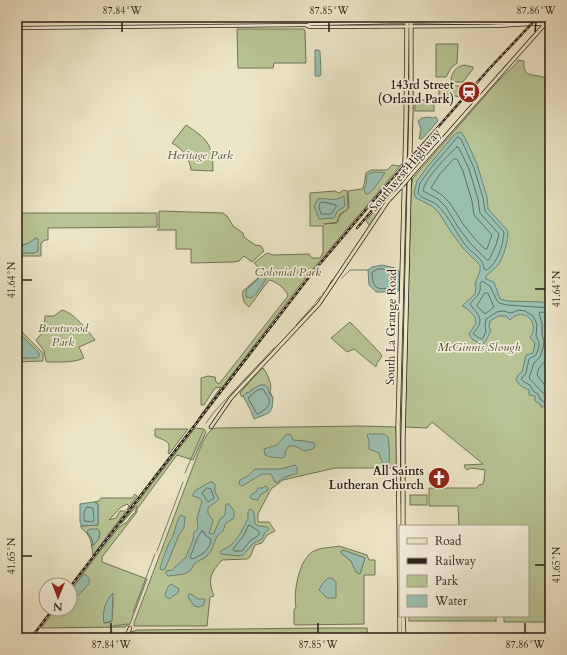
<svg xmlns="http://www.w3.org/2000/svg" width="567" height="655" font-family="Cardo,serif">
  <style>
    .green { fill: #b8c495; stroke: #707256; fill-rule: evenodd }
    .water { fill: #9abfaf; stroke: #6c7f72 }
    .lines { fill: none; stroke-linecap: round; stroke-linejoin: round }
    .shore { stroke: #606f62; stroke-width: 1 }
    .stream { stroke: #6c7f72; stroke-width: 1 }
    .secondary-casing { stroke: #271f16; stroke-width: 4 }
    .primary-casing { stroke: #271f16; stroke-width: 4.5 }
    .highway-casing { stroke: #271f16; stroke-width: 5 }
    .secondary { stroke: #f3edda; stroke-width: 2.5 }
    .primary { stroke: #ece4c6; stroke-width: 3 }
    .highway { stroke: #ece4c6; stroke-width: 3.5 }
    .rail-casing { stroke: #271f16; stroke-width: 2.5 }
    .rail { stroke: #f3edda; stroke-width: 1; stroke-dasharray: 3; stroke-linecap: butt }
    .primary-bridge-casing { stroke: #271f16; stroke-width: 4.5; stroke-linecap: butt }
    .primary-bridge { stroke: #ece4c6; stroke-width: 3 }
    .ticks { fill: none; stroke: #271f16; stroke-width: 1.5 }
    .labels { text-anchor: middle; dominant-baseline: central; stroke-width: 3.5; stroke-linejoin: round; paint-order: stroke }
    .poi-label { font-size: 12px; font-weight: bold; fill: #271f16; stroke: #f3edda; text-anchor: end }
    .park-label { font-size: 12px; font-style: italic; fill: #52513c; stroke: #f3edda }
    .street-label { font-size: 12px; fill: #271f16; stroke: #f3edda }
    .neatline { fill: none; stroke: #271f16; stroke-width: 1.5 }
    .ticks-label { font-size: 10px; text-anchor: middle; fill: #271f16 }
  </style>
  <rect width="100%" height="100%" fill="#ece4c6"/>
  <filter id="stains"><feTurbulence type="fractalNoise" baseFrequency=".005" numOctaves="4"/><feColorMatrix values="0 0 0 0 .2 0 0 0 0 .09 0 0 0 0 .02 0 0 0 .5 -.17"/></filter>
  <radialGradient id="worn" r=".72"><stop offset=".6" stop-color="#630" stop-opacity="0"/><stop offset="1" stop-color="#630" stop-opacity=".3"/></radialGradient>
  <g class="green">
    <polygon points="237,29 304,29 305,32 306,63 274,63 273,68 238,68"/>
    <polygon points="436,44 458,44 457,63 451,68 446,77 436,77"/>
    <path d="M518,60L524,61C523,77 531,74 543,77L545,79H550V622H504V616H528V526H459L458,506H429V488H477L479,485L483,484L484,480L485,470L471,468L467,470L465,468L464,465L483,464L432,422L427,428L405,427L411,187L413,178L500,79L516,64Z"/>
    <path d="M464,65L473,67V69L463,82H452L451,80C452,72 456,67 464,65Z"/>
    <polygon points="439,86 464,86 458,97 456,96 439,96"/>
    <rect x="415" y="100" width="19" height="11"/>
    <path d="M186,125C207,139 213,144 213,171L191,170C190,159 183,149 172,143Z"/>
    <path d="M402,164L307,276L198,419L221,387L215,388L204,405H201V378L208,376L215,377L216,382L219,384L288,296C287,290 276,281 269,280L249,307C243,303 242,297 243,291L258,278L263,271L254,263L267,253L273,255L309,254L312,258H320L323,253V226H310V193L335,191L339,193L344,190L347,191L348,209L340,214L337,222L324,224L337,223L340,215L349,208L348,191L362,189L364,185L366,173L371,170H387L392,165L399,166Z"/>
    <polygon points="400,179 402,179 402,183 386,203 371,226 369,225 366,221"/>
    <polygon points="159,211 223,213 227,216 233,226 243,233 244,237 255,245 261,246 264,251 252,262 244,256 239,261 233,262 191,263 191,249 176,249 176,230 157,230 159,228"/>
    <polygon points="17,213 157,213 157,227 48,228 48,240 45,240 41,243 41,256 17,256 17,253 34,253 38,251 37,238 27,244 17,247"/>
    <path d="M62,310C73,312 88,331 95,340L79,347L84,358C73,363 60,362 47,362L46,361L44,351L36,340L44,331L45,316H54Z"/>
    <polygon points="17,322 23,333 43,353 43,361 17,362 17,358 28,358 39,353 17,331"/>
    <path d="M350,322L382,355C381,360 376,362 376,367L354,349L347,352L331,338Z"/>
    <path d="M263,368C267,373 273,385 270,392L273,398L269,392L252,389L251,392L246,393L242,397L240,393L260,370Z"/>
    <path d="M361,426L396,427L398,468H335L283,480L271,489L258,514V522H269L275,531L267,535L262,543L255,545L250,557L247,559L222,560C211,573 207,578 214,596L210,597L207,626H134V623L189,477C193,468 203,436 211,430C213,428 217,428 220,428Z"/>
    <path d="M195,428L204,429L206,432L193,460L177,455L137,509V512L102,557V562L147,579L130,624L125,627L41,628L56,609H70V590L119,527L127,522L132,515L135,513L137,506L121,524ZM112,594C114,601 112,612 112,620L111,622L104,623L105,607Z"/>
    <path d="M155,429H188L169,454L168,453C172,439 163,441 155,436Z"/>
    <path d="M135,494L137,496L127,510L129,506L127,504L121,507L109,520L116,518L120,511H126L93,555C91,543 92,536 81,528V525L83,526L98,525V504L94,502L99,501L101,498H132ZM97,529L100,532L99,538L93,546L92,539L87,532Z"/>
    <rect x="410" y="495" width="17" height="10"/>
    <path d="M339,546L367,555L369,560H375V575H364V624L295,625L294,624V610L296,607C293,593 299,558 314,551C322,547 331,548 339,546ZM343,550L365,558L360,574L356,572L351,561L341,553Z"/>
    <rect x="409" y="616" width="87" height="5"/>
    <polygon points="327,628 367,628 368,638 128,638 131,632 137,630"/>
  </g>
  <g class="water">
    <polygon points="318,50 320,51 321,74 320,76 315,76 315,50"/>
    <polygon points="429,117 433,118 436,117 438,121 422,139 419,139 421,129 418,121 422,118"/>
    <path d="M461,132L465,138L477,164L487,197L488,209L508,231C508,241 504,257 498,265C495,269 490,272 486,276V279L494,282L500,299L508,301L542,302L550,304V410C547,405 545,407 541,407L540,404L535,401V396L529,395V390L521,386L516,380L518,375L522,372L526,355L533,353L535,343L530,337C541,324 524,305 510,320L506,316H498L490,321L489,327L491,330C488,336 487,341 482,345L472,339L469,334L476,323L475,317C471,313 468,308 462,306L475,294L476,287L475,284L480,271V265L463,248L451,232L439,213L432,206L416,198L414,193L417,181L428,166L453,136L457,133Z"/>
    <path d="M377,172L385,173L373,190L368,194H366L364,189C370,180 361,173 377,172Z"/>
    <path d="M344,196L345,206L337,212L334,218L319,219L314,206L318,199C328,197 333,203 344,196Z"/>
    <polygon points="36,238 38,239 38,251 34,253 17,253 17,247 27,244"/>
    <path d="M382,265L395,268L399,271C400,278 401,289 396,294L388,292H376L369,285L368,270L372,267Z"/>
    <path d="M263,275L266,278C263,285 258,293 251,298L246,297V290L261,276Z"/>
    <polygon points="17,331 39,353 39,357 37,358 17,358"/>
    <path d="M261,385H265L268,387L269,393L273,398L272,408L269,413L254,419L251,411L243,396C245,393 248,393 251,391C255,388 255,387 261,385Z"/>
    <polygon points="287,434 291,435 293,440 305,441 314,443 315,446 313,449 304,451 295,446 289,446 286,450 285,456 283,458 270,457 265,455 264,449 277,445 283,438"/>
    <path d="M369,434H384L388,437C389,441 390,460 389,463L386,464L382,462L379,453L369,449V441L367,435Z"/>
    <polygon points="295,465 297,467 297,473 283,478 277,483 275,482 271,474 262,474 242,486 239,484 240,480 248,476 255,469 281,469"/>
    <path d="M210,482H213L215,485V492L219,499C216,504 206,505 208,513C209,516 212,518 213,521L209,533L212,534L214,533L220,519L225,515L226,504H229L234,511V518L226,523L223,531L217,536L211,551L206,557L195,563L190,571L184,574L168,576L166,574V571L172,570L186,557L193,540L194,532L198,529L197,518L202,501L199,498L193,496V494L196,490Z"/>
    <polygon points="265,486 268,488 267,491 260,495 258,500 252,499 250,496 252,494 256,492 258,488 263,488"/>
    <polygon points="94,502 98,504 98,525 82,526 80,522 80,504"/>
    <path d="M250,509L252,510L254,513L255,524L259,526L267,527L269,529L265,532L262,539L254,543L243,555L239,556L221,554L220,552C224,548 230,547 233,543C236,539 241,534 242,530C245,526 245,523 248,519V512Z"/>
    <path d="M181,515L185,517L184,528L179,535L165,569L161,570L160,568C163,559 166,549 170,541C171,539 173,537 173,535C176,529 176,521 181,515Z"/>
    <path d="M90,529H98C102,536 97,541 93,546L92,539L87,532L88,530Z"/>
    <polygon points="343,550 365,558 360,574 356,572 351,561 341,553 341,551"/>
    <path d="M84,574C88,575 90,580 89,584C83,589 80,596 72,598L70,595L72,605L70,609H63H70V591Z"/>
    <polygon points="328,578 332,578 336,582 336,598 327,598 319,590 323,583"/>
    <polygon points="171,584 179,589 178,593 173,596 170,599 166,597 165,594 168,587"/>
    <path d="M113,593L112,621L104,623C102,612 105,601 113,593Z"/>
    <polygon points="189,594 191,594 198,599 205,599 204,605 199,607 194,606 188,597"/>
  </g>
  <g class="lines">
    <g class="shore">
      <path d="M458,137L461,139L474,168L483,198L485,211L504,232C503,246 498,262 487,270L484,269C484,259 473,254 467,247C456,234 449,215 436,204C431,200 421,199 418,193L420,183L431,168Z"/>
      <path d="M457,147L459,148L469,169L478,199L480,213L499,234L496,245L489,260H487L470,243L458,227L446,207L438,199L423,191C424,179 448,155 457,147Z"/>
      <polygon points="454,159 457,159 463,171 472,201 474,215 492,235 487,249 485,249 475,239 463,224 450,203 442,195 431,188 439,175"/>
      <polygon points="323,202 336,205 336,207 331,214 321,214 319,207 320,203"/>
      <path d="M378,269H383L395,273L394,289C378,288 373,292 372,273Z"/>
      <polygon points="485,293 488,293 494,307 485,314 477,306"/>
      <path d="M550,308L507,305L499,303L497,301L490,286L482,281L480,284C482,294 475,297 470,304C474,311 483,316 479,325C477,329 475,331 473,334L481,339L483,338L486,331L485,327L486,319L497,312L503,311L511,313L519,310L525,311L533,316L537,324L536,336L539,342V347L536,355L529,359L526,373L521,379L524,382L530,385L533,391L538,394L540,399L544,402L550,404"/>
      <path d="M550,313L540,312L539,313L542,324V335L544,341L543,348L540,357L534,363L529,378C534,383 544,396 550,398"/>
      <path d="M550,319L548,321C549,325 547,329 548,334C549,343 551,350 546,359C542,367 539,364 537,375L550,392"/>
      <path d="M262,389L264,390C265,394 268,396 269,399C271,407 263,411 257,414L248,398L256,391Z"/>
      <polygon points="208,488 211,489 214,498 208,502 202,493"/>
      <polygon points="87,507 93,508 94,520 93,522 84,521 84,513"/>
      <polygon points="249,525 259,531 259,535 250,541 242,551 234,551 233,549 244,535"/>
      <path d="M202,531L204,532L206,536L211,539C211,549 201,556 192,559L190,557C194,549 196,537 202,531Z"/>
    </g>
    <g class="stream">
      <polyline points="342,278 350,270 368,270"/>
      <polyline points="328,287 332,280"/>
      <polyline points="323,294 323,293"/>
      <polyline points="315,303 320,297"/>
      <polyline points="296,325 314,305"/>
      <polyline points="206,423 214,412 274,348"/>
      <polyline points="185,473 203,431"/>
      <polyline points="157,551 183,482"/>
      <polyline points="133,612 155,554"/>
      <polyline points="113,626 128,624"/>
      <polyline points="109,638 112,631"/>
    </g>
    <g class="secondary-casing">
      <g id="secondary">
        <polyline points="307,26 311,27 494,26 550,23"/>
        <polyline points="17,28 307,25 311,24 402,22 545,24"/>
      </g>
    </g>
    <g class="primary-casing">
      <g id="primary">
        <polyline points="412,174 545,24"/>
        <polyline points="211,427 231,398 319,304 388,201 402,186"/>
        <polyline points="126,638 130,628"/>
      </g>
    </g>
    <g class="highway-casing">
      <g id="highway">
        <polyline points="403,526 403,439 411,110 411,17"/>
        <polyline points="403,616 404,638"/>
        <polyline points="400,638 398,425 406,122 407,17"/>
      </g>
    </g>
    <use href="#secondary" class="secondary"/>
    <use href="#primary" class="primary"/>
    <use href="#highway" class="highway"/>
    <g class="rail-casing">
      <g id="rail">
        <polyline points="357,228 381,200"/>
        <polyline points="70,587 313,272 380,193 489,69 538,17"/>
        <polyline points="31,638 53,609"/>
      </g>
    </g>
    <use href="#rail" class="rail"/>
    <g class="primary-bridge-casing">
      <polyline id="primary-bridge" points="402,186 412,174"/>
    </g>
    <use href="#primary-bridge" class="primary-bridge"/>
  </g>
  <path class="ticks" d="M122,32V22M329,32V22M535,32L536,22M22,280H32M535,289H545M22,556H32M535,565H545M111,633V623M318,633V623M525,633V623"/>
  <defs>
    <g id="station-disc" transform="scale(1.15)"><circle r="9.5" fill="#8f2418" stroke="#f3edda"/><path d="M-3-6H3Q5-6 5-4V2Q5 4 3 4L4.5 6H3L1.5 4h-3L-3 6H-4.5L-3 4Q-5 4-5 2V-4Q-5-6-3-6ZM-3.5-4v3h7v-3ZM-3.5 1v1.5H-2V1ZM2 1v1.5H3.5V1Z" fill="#fff"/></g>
    <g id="church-disc" transform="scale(1.15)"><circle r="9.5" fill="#8f2418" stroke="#f3edda"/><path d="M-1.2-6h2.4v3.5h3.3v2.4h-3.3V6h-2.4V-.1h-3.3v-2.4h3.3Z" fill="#fff"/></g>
  </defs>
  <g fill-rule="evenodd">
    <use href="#station-disc" x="469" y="92"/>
    <use href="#church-disc" x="439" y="478"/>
  </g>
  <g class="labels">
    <g class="poi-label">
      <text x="454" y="85">143rd Street<tspan x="454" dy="14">(Orland Park)</tspan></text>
      <text x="424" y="471">All Saints<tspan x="424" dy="14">Lutheran Church</tspan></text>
    </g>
    <g class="park-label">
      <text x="200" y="155">Heritage Park</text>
      <text x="288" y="272">Colonial Park</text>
      <text x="63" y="328">Brentwood<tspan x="63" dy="14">Park</tspan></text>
      <text x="479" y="347">McGinnis Slough</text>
    </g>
    <g class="street-label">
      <text transform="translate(405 170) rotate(-50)">Southwest Highway</text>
      <text transform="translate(391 327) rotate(-89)">South La Grange Road</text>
    </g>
  </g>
  <rect width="567" height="655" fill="none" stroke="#ece4c6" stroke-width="44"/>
  <rect x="399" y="525" width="130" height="92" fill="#f3edda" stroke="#a19b8c"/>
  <rect x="407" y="538" width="20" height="6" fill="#ece4c6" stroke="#a19b8c"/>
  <text x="435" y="545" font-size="12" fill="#271f16">Road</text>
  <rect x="407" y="558" width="20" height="6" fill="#271f16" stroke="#a19b8c"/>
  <text x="435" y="565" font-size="12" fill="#271f16">Railway</text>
  <rect x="407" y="575" width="20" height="12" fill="#b8c495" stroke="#a19b8c"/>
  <text x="435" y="585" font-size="12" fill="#271f16">Park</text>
  <rect x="407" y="595" width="20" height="12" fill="#9abfaf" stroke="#a19b8c"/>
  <text x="435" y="605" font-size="12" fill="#271f16">Water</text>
  <g transform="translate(58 597) rotate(181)"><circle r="19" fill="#f3edda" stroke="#a19b8c"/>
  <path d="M0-3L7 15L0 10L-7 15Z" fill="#8f2418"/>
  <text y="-6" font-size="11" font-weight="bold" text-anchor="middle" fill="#271f16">N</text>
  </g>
  <rect x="22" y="22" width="523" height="611" class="neatline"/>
  <g class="ticks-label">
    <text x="122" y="14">87.84°W</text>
    <text x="329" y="14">87.85°W</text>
    <text x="536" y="14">87.86°W</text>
    <text transform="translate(11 280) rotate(-90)" y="4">41.64°N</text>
    <text transform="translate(556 289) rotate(-90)" y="4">41.64°N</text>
    <text transform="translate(11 556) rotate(-90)" y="4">41.65°N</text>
    <text transform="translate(556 565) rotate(-90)" y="4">41.65°N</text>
    <text x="111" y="648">87.84°W</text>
    <text x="318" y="648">87.85°W</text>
    <text x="525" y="648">87.86°W</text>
  </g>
  <rect width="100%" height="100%" filter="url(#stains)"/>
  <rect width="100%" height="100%" fill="url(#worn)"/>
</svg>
